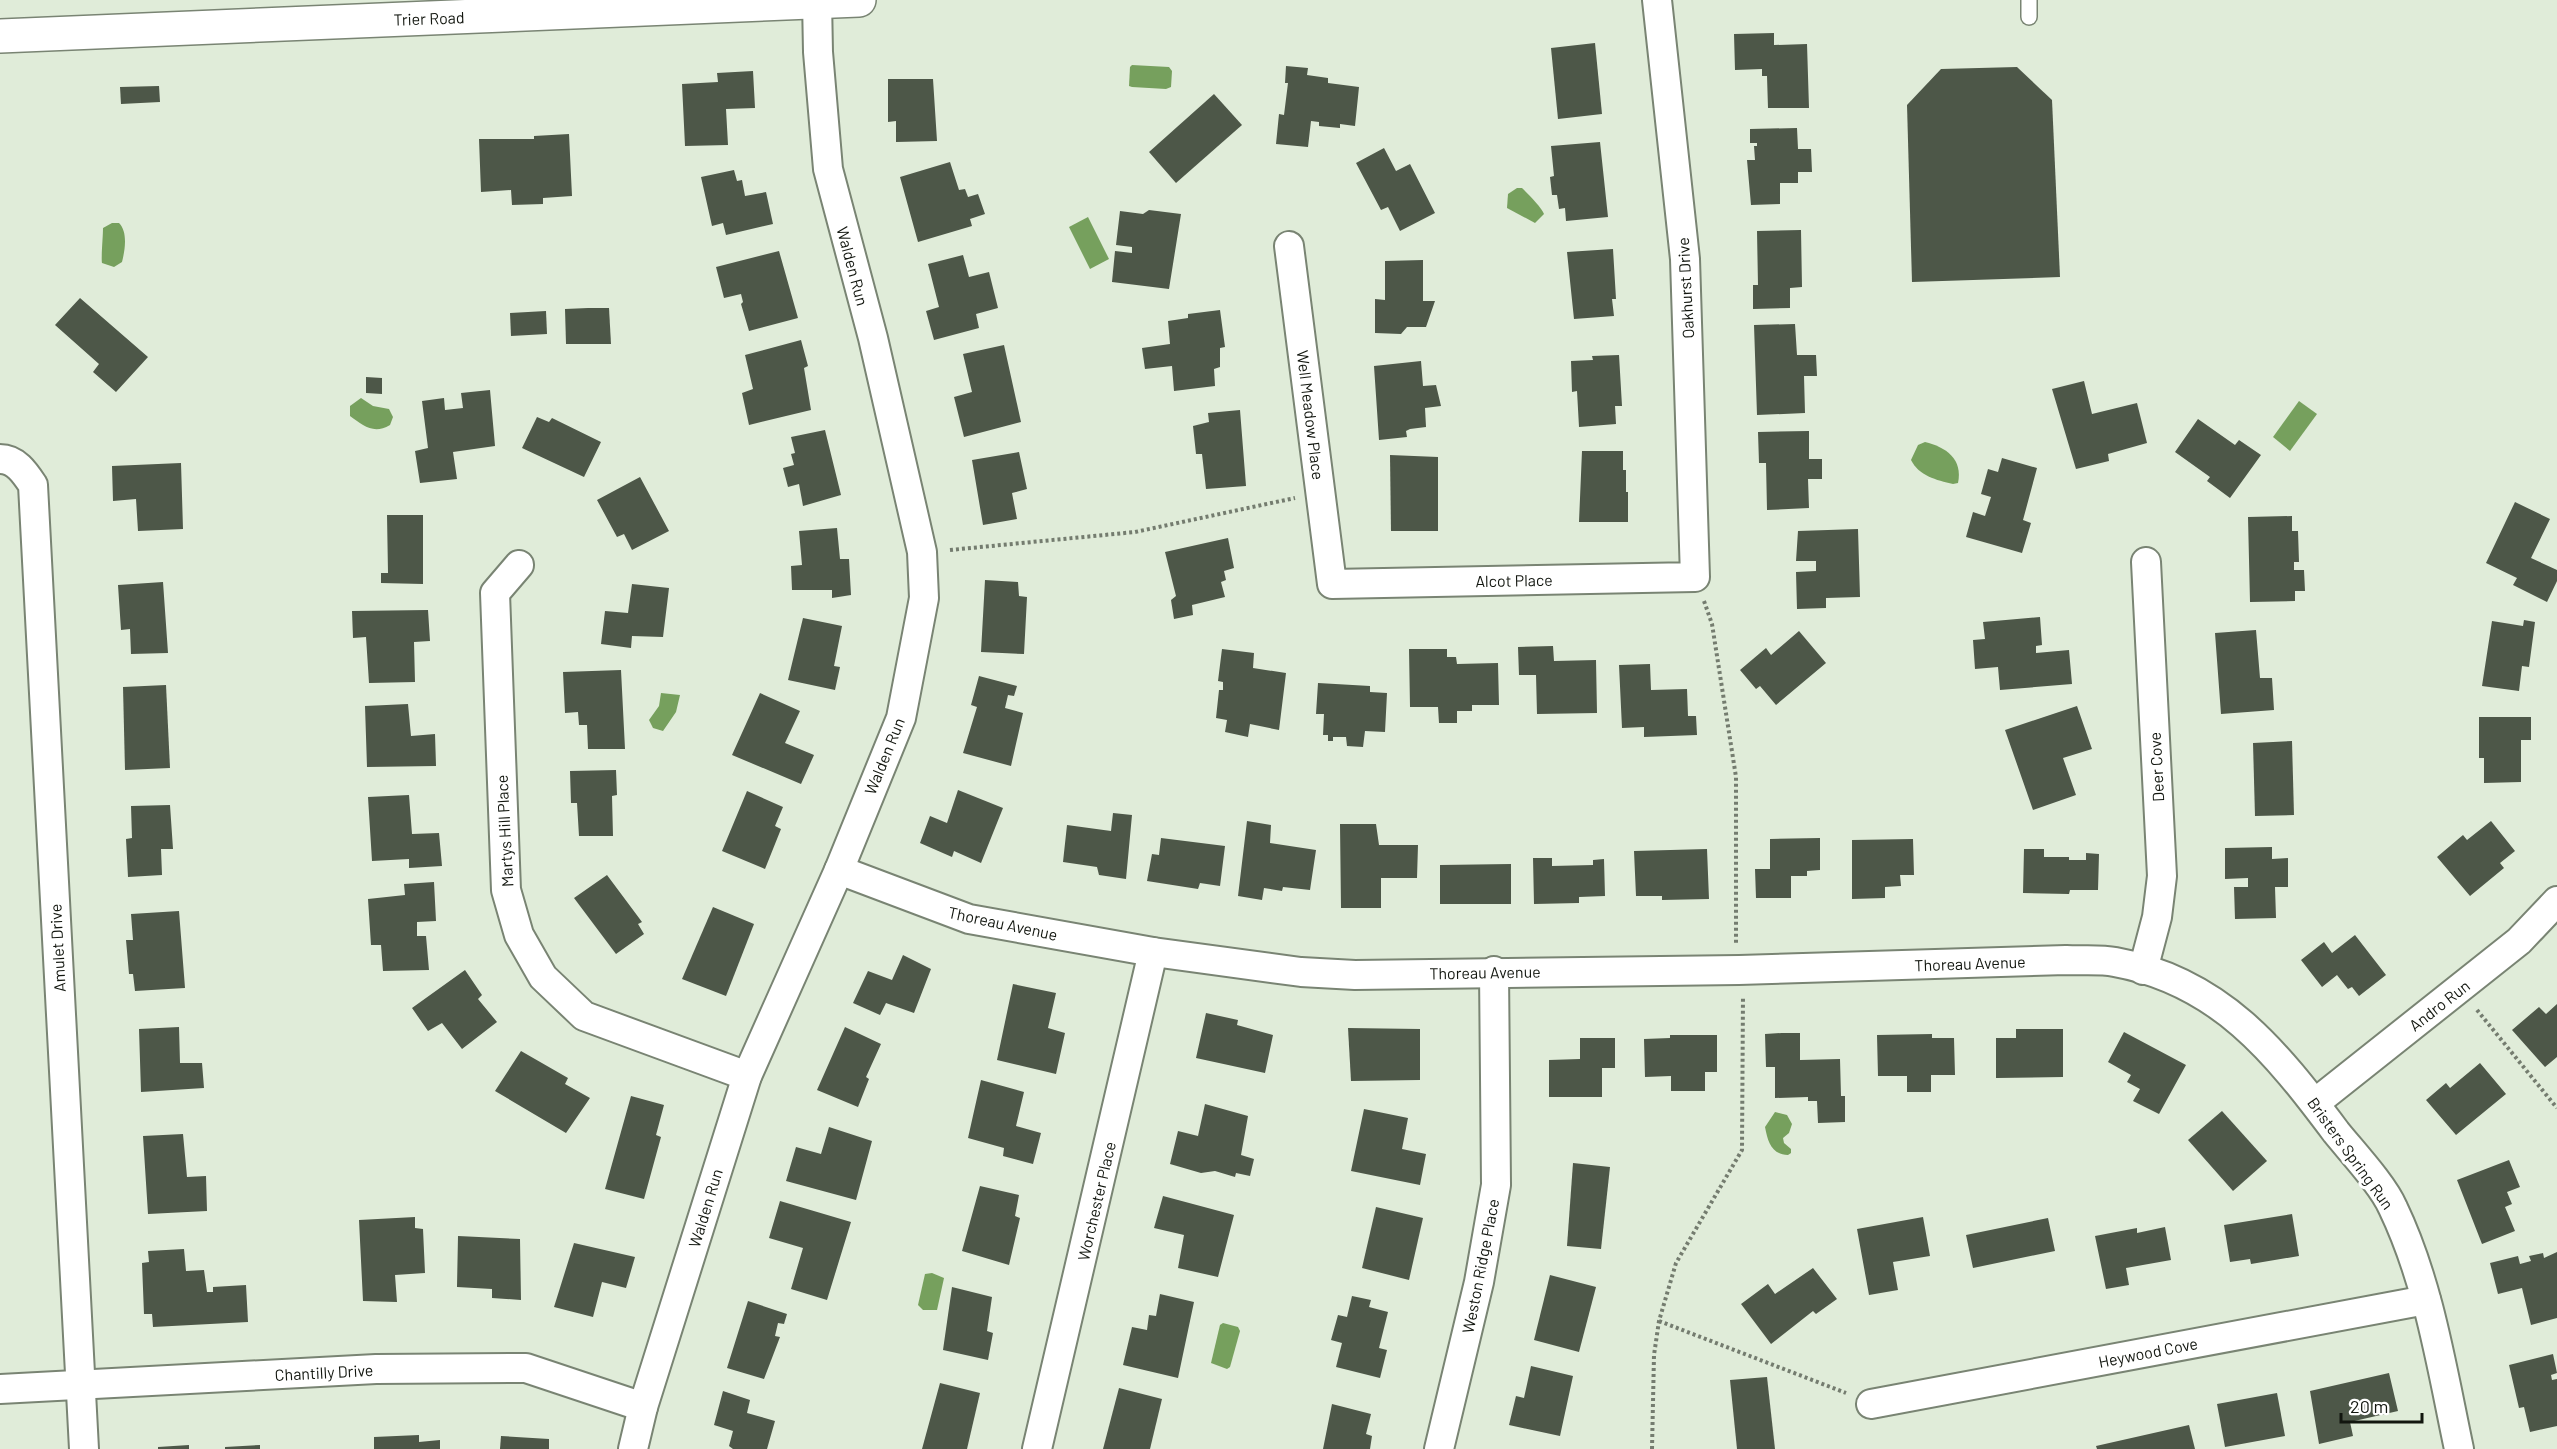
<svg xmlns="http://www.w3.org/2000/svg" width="2557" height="1449" font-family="Barlow,sans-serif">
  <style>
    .water { fill: #76a05d }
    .building { fill: #4d5748 }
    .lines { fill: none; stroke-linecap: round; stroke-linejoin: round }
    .service-casing { stroke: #798473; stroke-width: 18 }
    .minor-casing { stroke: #798473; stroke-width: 32 }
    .tertiary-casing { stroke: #798473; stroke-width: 36 }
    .path { stroke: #747c6f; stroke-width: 4; stroke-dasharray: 3 3; stroke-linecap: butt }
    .service { stroke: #fff; stroke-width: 15 }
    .minor { stroke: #fff; stroke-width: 28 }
    .tertiary { stroke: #fff; stroke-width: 33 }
    .labels { text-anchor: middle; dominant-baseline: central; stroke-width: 6; stroke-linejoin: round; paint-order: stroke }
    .street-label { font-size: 16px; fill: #12160f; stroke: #fff }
  </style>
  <rect width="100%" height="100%" fill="#e0ecd9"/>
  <g class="water">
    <polygon points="1132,65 1169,67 1172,71 1171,87 1166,89 1132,87 1129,86 1130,67"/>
    <path d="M1517,188H1522C1528,194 1542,208 1544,214L1535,223L1507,208L1508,194Z"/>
    <polygon points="1088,217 1109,259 1090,269 1069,227"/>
    <path d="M112,223H119C128,232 125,250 122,262L114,267L102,263C101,258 103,236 103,228Z"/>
    <path d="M361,398L373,406L389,409L393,417L390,425C373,435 363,425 350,416V406Z"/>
    <polygon points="2299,401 2317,414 2290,451 2273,437"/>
    <path d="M1925,442C1946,447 1963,459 1958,483L1953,484C1936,480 1919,476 1911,460L1918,445Z"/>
    <polygon points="661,693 680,695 676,712 663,731 653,728 649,720 659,706"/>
    <path d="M1775,1112L1787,1115L1792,1124L1789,1133L1783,1138L1784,1143L1791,1149V1153L1788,1155C1771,1154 1768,1142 1765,1127Z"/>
    <polygon points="932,1273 944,1278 937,1310 923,1310 918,1305 925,1274"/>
    <polygon points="1223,1323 1238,1327 1240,1331 1230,1367 1227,1369 1211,1363 1220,1325"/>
  </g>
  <g class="building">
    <polygon points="1774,33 1774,45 1807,44 1809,108 1768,108 1767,76 1762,76 1762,69 1735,70 1734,34"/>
    <polygon points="1595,43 1602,114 1558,119 1551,48"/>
    <polygon points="1286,66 1308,68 1307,75 1328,78 1328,83 1359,87 1355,126 1340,124 1340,128 1319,126 1319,122 1311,121 1308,147 1276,144 1279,114 1284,115 1288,83 1285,83"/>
    <polygon points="2017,67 2052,100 2060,277 1912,282 1907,105 1941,69"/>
    <polygon points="753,71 755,108 726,109 728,145 685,146 682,84 718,82 717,73"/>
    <polygon points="888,79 933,79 937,141 896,142 896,121 888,122"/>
    <polygon points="159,86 160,102 121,104 120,87"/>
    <polygon points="1214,94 1242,125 1176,183 1149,152"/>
    <polygon points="1797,128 1798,149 1811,149 1812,172 1798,172 1798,183 1780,183 1780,204 1751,205 1747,160 1755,160 1754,146 1757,146 1757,143 1750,143 1750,129"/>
    <polygon points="569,134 572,196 543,198 543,204 512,205 511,190 481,192 479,139 534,139 534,136"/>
    <polygon points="1600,142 1608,217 1566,221 1565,208 1559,209 1557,195 1552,195 1550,177 1554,176 1551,146"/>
    <polygon points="1384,148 1396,171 1410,164 1435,213 1400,231 1388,207 1381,210 1356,163"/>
    <polygon points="950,162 959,190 965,189 968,197 978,194 985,214 970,219 972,226 918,242 900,177"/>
    <polygon points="734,170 737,181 742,180 745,196 766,192 773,224 726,235 723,223 712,226 701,177"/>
    <polygon points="1149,210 1181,214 1169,289 1112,282 1115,251 1132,253 1132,247 1116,245 1120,211 1143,214"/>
    <polygon points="1801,230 1802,287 1790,288 1790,308 1753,309 1753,285 1758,285 1757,231"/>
    <polygon points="1613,249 1616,299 1612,299 1614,316 1574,319 1567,252"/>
    <polygon points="779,251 798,318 749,331 741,304 743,302 741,294 724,298 716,267"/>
    <polygon points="963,255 969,277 989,272 998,308 976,314 979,328 934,340 926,311 939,307 928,264"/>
    <polygon points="1423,260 1423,301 1435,301 1426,327 1407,327 1401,334 1375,333 1375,299 1385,300 1385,261"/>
    <polygon points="80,298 148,357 116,392 93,372 99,364 55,325"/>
    <polygon points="588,308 609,308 611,344 566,344 565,309"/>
    <polygon points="1220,310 1225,347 1220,348 1220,367 1214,369 1215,386 1174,391 1172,366 1145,369 1142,348 1170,344 1168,321 1188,318 1188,314"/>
    <polygon points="546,311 547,334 511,336 510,313"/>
    <polygon points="1795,324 1797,355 1816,355 1817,376 1804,376 1805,413 1757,415 1754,325"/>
    <polygon points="801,340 808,366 804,368 811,410 749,425 742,393 753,389 745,355"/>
    <polygon points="1004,345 1021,422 964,437 954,397 972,392 963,354"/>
    <polygon points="1619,355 1622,406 1615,406 1616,424 1579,427 1577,391 1572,392 1571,361 1593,360 1592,356"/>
    <polygon points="1421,361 1423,386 1436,385 1441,406 1425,408 1426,427 1410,429 1406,431 1407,437 1379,440 1374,366"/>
    <polygon points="366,377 382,378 382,394 366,393"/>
    <polygon points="2084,381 2092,414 2137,403 2147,443 2108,454 2109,461 2076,469 2052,389"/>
    <polygon points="490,390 495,446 453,452 457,479 420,483 415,451 428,448 422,401 444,398 445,410 463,408 461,393"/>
    <polygon points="1240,410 1246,486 1206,489 1202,454 1196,454 1193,426 1209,422 1208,413"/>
    <polygon points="537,417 549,422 552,418 601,442 584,477 522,448"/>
    <polygon points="2198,419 2235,445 2239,440 2261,455 2230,498 2207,481 2210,477 2175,452"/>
    <polygon points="825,430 841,495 803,506 799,484 788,487 783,468 794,465 791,454 795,453 791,437"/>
    <polygon points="1809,431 1809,459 1822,459 1822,479 1808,479 1809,508 1767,510 1766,463 1759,463 1758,432"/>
    <polygon points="1582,451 1623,451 1623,470 1626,470 1626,492 1628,492 1628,522 1579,522"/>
    <polygon points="1019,452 1027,489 1012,493 1017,519 983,525 972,460"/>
    <polygon points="1390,455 1438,457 1438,531 1391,531"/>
    <polygon points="2002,458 2037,468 2023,520 2031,523 2022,553 1966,537 1973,512 1985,516 1991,497 1981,494 1988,469 1998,472"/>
    <polygon points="181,463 183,529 138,531 136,499 113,501 112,466"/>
    <polygon points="640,477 669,531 632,550 624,534 617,537 597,500"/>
    <polygon points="2515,502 2550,519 2531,558 2557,570 2557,581 2547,602 2513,585 2517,578 2486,563"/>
    <polygon points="387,515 423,515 423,584 381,583 381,573 388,573"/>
    <polygon points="2292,516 2292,531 2298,531 2299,562 2294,562 2294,570 2304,570 2305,591 2295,591 2295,601 2250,602 2248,517"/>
    <polygon points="837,528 840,559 849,559 851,595 832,598 832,590 792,590 791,566 802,565 799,531"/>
    <polygon points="1858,529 1860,597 1826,598 1826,608 1797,609 1796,572 1816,571 1816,561 1796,561 1798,531"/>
    <polygon points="1228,538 1234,568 1224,571 1226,580 1221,582 1225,597 1192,605 1193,615 1174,619 1171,600 1176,596 1165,552"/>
    <polygon points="985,580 1018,582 1019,596 1027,597 1024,654 981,652"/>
    <polygon points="163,582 168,653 131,654 130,629 121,630 118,585"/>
    <polygon points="632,584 669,588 663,637 632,636 631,648 601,644 605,611 628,613"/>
    <polygon points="428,610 430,641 414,642 415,682 369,683 366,637 353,638 352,611"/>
    <polygon points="2040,617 2042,645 2036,646 2036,653 2069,650 2072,684 2000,690 1998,667 1975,669 1973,640 1985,639 1983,622"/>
    <polygon points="803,618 842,626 834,666 840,667 835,690 788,680"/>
    <polygon points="2524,620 2535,622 2529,667 2522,666 2519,691 2482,686 2492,621 2523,626"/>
    <polygon points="2256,630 2260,678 2272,678 2274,710 2221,714 2215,633"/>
    <polygon points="1799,631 1826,663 1776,705 1760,686 1756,689 1740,670 1766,648 1771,655"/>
    <polygon points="1553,646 1554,661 1596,660 1597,713 1537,714 1536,675 1519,675 1518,647"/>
    <polygon points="1222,649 1254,653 1253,668 1286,673 1279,730 1250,724 1248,737 1225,732 1227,720 1216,718 1219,690 1223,690 1223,682 1218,681"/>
    <polygon points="1409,649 1447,649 1447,657 1456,657 1457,664 1498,663 1499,705 1472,705 1472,711 1457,711 1457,723 1439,723 1438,707 1410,707"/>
    <polygon points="1650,664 1651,690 1687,689 1688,716 1696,716 1697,735 1644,737 1644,727 1622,728 1619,665"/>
    <polygon points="621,670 625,749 588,749 587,725 579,725 578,712 565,713 563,672"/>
    <polygon points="979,676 1017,686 1014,696 1008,695 1005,708 1023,713 1011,766 963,753 977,707 971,705"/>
    <polygon points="1318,683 1370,686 1370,692 1387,693 1385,732 1365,731 1363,747 1347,746 1346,737 1333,737 1333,741 1328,741 1328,735 1323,735 1324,714 1316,714"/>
    <polygon points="166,685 170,768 125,770 123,687"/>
    <polygon points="760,693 800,711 785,743 814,755 801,784 732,755"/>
    <polygon points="408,704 411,736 435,734 436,766 367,767 365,706"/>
    <polygon points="2077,706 2092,749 2063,758 2076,795 2033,810 2005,730"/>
    <polygon points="2479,717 2531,717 2531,740 2521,740 2521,782 2484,783 2484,758 2479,758"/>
    <polygon points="2292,741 2294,815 2255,816 2253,743"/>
    <polygon points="616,770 617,795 612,796 613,836 579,836 577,803 571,803 570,771"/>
    <polygon points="958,790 1003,808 981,863 954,851 952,857 920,843 930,816 947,823"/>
    <polygon points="747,791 783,807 775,826 781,829 765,869 722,851"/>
    <polygon points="409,795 412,834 439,833 442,866 409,868 409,859 372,861 368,797"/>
    <polygon points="170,805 173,849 161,849 162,875 128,877 126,839 132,838 131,806"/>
    <polygon points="1113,813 1132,815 1126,879 1099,875 1097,867 1063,862 1067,825 1111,831"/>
    <polygon points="1247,821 1271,825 1270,843 1316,850 1310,890 1283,887 1282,891 1264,888 1262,900 1238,896"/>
    <polygon points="2491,821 2515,851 2500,863 2504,868 2470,896 2437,857 2463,835 2467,840"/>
    <polygon points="1340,824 1376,824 1379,845 1418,845 1417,878 1381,878 1381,908 1341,908"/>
    <polygon points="1161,838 1225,846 1220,886 1200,883 1198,889 1147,881 1152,854 1159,855"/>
    <polygon points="1820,838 1820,870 1807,871 1807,876 1791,876 1791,898 1756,898 1755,869 1770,869 1770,839"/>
    <polygon points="1913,839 1914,875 1900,875 1901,886 1885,887 1885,898 1852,899 1852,840"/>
    <polygon points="2272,847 2272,859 2288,858 2288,887 2275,887 2276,918 2235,919 2234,887 2248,887 2248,878 2225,879 2225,848"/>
    <polygon points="1707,849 1709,899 1662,900 1662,896 1636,896 1634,851"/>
    <polygon points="2024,849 2044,849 2044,857 2069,857 2069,860 2086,860 2086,853 2099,854 2098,890 2070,890 2069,894 2023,893"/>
    <polygon points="1533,858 1552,858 1552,866 1593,865 1593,860 1604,859 1605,896 1579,897 1579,903 1534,904"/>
    <polygon points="1511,864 1511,904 1440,904 1440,865"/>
    <polygon points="607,875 642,922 638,924 644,934 616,954 574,898"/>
    <polygon points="434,882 436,921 417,922 417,936 426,936 429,970 383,971 381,945 371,945 368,899 405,895 404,884"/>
    <polygon points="713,907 754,924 726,996 682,979"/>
    <polygon points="179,911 185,988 135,991 133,974 129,974 126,940 133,940 131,914"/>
    <polygon points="2355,935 2386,975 2359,996 2352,987 2348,989 2337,975 2322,987 2301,960 2324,942 2332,953"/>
    <polygon points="903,955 931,969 914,1013 886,1003 880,1015 853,1003 868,971 892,980"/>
    <polygon points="465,970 482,995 478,999 497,1022 462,1049 442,1023 428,1031 412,1008"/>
    <polygon points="1013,984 1056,993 1048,1028 1065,1033 1056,1074 997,1060"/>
    <polygon points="2557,1004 2557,1057 2545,1067 2512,1030 2539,1007 2546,1014"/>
    <polygon points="1206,1013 1238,1020 1237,1025 1273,1035 1265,1073 1196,1058"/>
    <polygon points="179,1027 180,1063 202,1063 204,1088 141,1092 139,1029"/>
    <polygon points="845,1027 881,1044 866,1077 869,1079 858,1107 817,1090"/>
    <polygon points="1348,1028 1420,1029 1420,1080 1351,1081"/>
    <polygon points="2016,1029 2063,1029 2063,1077 1996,1078 1996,1038 2016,1038"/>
    <polygon points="2124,1032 2186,1065 2159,1114 2133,1101 2140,1089 2127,1082 2131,1075 2108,1062"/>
    <polygon points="1782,1033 1800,1033 1800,1060 1840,1059 1841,1096 1845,1096 1845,1122 1818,1123 1817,1101 1808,1101 1808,1097 1775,1098 1775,1067 1766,1067 1765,1034"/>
    <polygon points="1932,1034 1932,1038 1954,1038 1955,1075 1931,1075 1931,1092 1907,1092 1907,1076 1878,1076 1877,1035"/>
    <polygon points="1670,1035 1717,1035 1717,1072 1705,1072 1705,1091 1671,1091 1671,1076 1645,1077 1644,1039 1670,1038"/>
    <polygon points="1580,1038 1615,1038 1615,1068 1602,1068 1602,1097 1549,1097 1549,1060 1580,1059"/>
    <polygon points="521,1051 568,1078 565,1084 590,1098 566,1133 495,1091"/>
    <polygon points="2480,1063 2506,1094 2456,1135 2426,1100 2446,1083 2450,1088"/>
    <polygon points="981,1080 1024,1092 1016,1126 1041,1133 1033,1164 1003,1156 1004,1148 968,1138"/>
    <polygon points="631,1096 664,1105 656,1135 661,1137 644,1199 605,1189"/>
    <polygon points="1205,1104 1248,1116 1241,1155 1254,1159 1250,1176 1236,1173 1235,1177 1215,1171 1201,1173 1170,1164 1178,1131 1198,1136"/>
    <polygon points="1364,1109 1408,1118 1402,1149 1426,1154 1420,1185 1351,1171"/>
    <polygon points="2222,1111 2267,1161 2233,1191 2188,1140"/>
    <polygon points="829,1127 872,1141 856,1200 786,1181 796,1147 821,1154"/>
    <polygon points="183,1134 187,1177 206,1176 207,1211 148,1214 143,1136"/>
    <polygon points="2509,1160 2520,1187 2507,1192 2512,1204 2505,1207 2515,1231 2482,1244 2457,1180"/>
    <polygon points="1573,1163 1610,1167 1601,1249 1567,1246"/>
    <polygon points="980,1186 1019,1195 1015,1216 1020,1218 1009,1265 962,1251"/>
    <polygon points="1163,1196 1234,1215 1218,1277 1178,1268 1184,1235 1154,1228"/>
    <polygon points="780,1201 851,1222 827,1300 791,1289 803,1248 769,1238"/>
    <polygon points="1376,1207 1423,1218 1409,1280 1362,1268"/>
    <polygon points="2292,1214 2299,1256 2251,1264 2250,1259 2230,1262 2224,1225"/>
    <polygon points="415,1217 415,1228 423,1229 425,1273 395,1275 397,1302 363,1301 359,1220"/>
    <polygon points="1923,1217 1930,1256 1893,1262 1898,1290 1869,1295 1857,1229"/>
    <polygon points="2048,1218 2055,1251 1973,1268 1966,1235"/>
    <polygon points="2165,1227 2171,1260 2126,1268 2129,1285 2106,1289 2095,1236 2137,1228 2137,1233"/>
    <polygon points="458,1236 520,1239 521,1300 492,1298 492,1289 457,1287"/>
    <polygon points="574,1243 635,1257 626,1288 602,1282 593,1317 554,1307"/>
    <polygon points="184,1249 186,1271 204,1270 207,1292 213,1292 213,1287 246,1285 248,1322 153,1327 152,1314 144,1314 142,1263 149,1262 148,1251"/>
    <polygon points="2557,1252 2557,1318 2531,1325 2522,1288 2498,1294 2490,1263 2518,1256 2520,1264 2531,1261 2529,1256 2543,1253 2544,1258"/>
    <polygon points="1813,1268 1837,1299 1816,1314 1813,1311 1771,1344 1741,1304 1768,1284 1775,1294"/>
    <polygon points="1550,1275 1596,1287 1579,1352 1534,1340"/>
    <polygon points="952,1287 992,1297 987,1331 993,1333 988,1360 943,1350"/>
    <polygon points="1160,1294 1194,1302 1178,1378 1123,1365 1132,1327 1147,1330 1149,1315 1156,1316"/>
    <polygon points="1352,1296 1371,1300 1369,1307 1388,1312 1379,1348 1387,1350 1380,1378 1336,1367 1342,1343 1331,1340 1338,1315 1347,1317"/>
    <polygon points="748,1301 787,1314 784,1324 778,1323 775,1336 780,1337 764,1379 727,1368"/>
    <polygon points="2553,1354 2557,1373 2551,1375 2552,1380 2557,1379 2557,1426 2530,1432 2524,1407 2519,1408 2509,1365"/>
    <polygon points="1531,1366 1573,1376 1560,1436 1509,1425 1516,1396 1524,1398"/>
    <polygon points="2389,1373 2398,1411 2350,1422 2353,1436 2319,1444 2310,1391"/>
    <polygon points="1767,1377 1775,1449 1737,1449 1730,1380"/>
    <polygon points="940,1383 980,1393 967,1449 922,1449"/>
    <polygon points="1119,1388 1162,1399 1150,1449 1103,1449"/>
    <polygon points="723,1391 750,1400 747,1413 775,1421 767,1449 733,1449 729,1446 733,1431 714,1425"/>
    <polygon points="2277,1393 2285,1436 2225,1447 2217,1404"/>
    <polygon points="1332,1404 1371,1414 1366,1434 1372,1436 1370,1449 1323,1449"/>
    <polygon points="2189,1425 2195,1449 2097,1449 2096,1446"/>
    <polygon points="419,1435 419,1442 440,1440 440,1449 374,1449 374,1437"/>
    <polygon points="501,1436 549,1439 549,1449 500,1449"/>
    <polygon points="189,1445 189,1449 158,1449 158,1447"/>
    <polygon points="260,1445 260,1449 225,1449 225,1447"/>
  </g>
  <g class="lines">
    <g class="service-casing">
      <polyline id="service" points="2029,0 2029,17"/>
    </g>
    <g class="minor-casing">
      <g id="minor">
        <polyline points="1289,246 1332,584 1695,577 1685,259 1657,0"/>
        <path d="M0,459C16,459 25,473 33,485L84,1449"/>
        <polyline points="519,565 495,593 506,890 519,935 543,977 584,1016 747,1076"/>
        <path d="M839,870L969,919L1153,952L1301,972L1355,975L1739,970L2066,960C2082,961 2100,959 2115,962C2220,981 2276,1052 2336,1132C2353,1153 2383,1185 2393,1208C2429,1283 2442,1369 2459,1449"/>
        <polyline points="2143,970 2157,917 2162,876 2146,562"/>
        <polyline points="2315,1103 2519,941 2557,901"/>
        <polyline points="0,1389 376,1369 526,1368 643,1407"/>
        <polyline points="1871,1404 2426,1300"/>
        <polyline points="633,1449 643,1407 747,1076 839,870 901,718 924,598 922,552 873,338 828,169 818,52 817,0"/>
        <polyline points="1037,1449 1153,952"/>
        <polyline points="1439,1449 1479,1282 1496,1185 1494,971"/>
      </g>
    </g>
    <g class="tertiary-casing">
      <polyline id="tertiary" points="0,36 859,0"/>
    </g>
    <g class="path">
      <polyline points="950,550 1135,532 1295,498"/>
      <polyline points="1704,601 1712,624 1736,777 1736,944"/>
      <polyline points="2477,1010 2557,1108"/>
      <polyline points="1659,1321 1846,1393"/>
      <polyline points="1652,1449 1654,1355 1659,1321 1676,1263 1742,1150 1743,996"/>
    </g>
    <use href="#service" class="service"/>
    <use href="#minor" class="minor"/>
    <use href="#tertiary" class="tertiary"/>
  </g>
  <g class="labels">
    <g class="street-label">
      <text transform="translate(429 18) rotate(-2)">Trier Road</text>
      <text transform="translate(853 266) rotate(75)">Walden Run</text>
      <text transform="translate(1685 288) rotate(-93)">Oakhurst Drive</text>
      <text transform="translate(1311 415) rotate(83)">Well Meadow Place</text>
      <text transform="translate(1514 580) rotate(-1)">Alcot Place</text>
      <text transform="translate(884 756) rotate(-68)">Walden Run</text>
      <text transform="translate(2156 767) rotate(-93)">Deer Cove</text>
      <text transform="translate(504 831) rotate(-93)">Martys Hill Place</text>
      <text transform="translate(1003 923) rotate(12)">Thoreau Avenue</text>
      <text transform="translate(57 948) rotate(-93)">Amulet Drive</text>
      <text transform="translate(1970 963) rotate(-2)">Thoreau Avenue</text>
      <text transform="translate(1485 972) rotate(-1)">Thoreau Avenue</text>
      <text transform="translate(2439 1005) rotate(-38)">Andro Run</text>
      <text transform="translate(2351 1153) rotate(54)">Bristers Spring Run</text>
      <text transform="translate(1096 1201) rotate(-77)">Worchester Place</text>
      <text transform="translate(705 1208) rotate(-73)">Walden Run</text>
      <text transform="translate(1480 1266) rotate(-79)">Weston Ridge Place</text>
      <text transform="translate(2148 1352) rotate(-11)">Heywood Cove</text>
      <text transform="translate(324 1372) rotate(-3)">Chantilly Drive</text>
    </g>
  </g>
  <path d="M2341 1413v9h81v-9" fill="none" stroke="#12160f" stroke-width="3"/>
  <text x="2350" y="1413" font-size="18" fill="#12160f" stroke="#ffffff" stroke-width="4.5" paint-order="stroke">20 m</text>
</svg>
